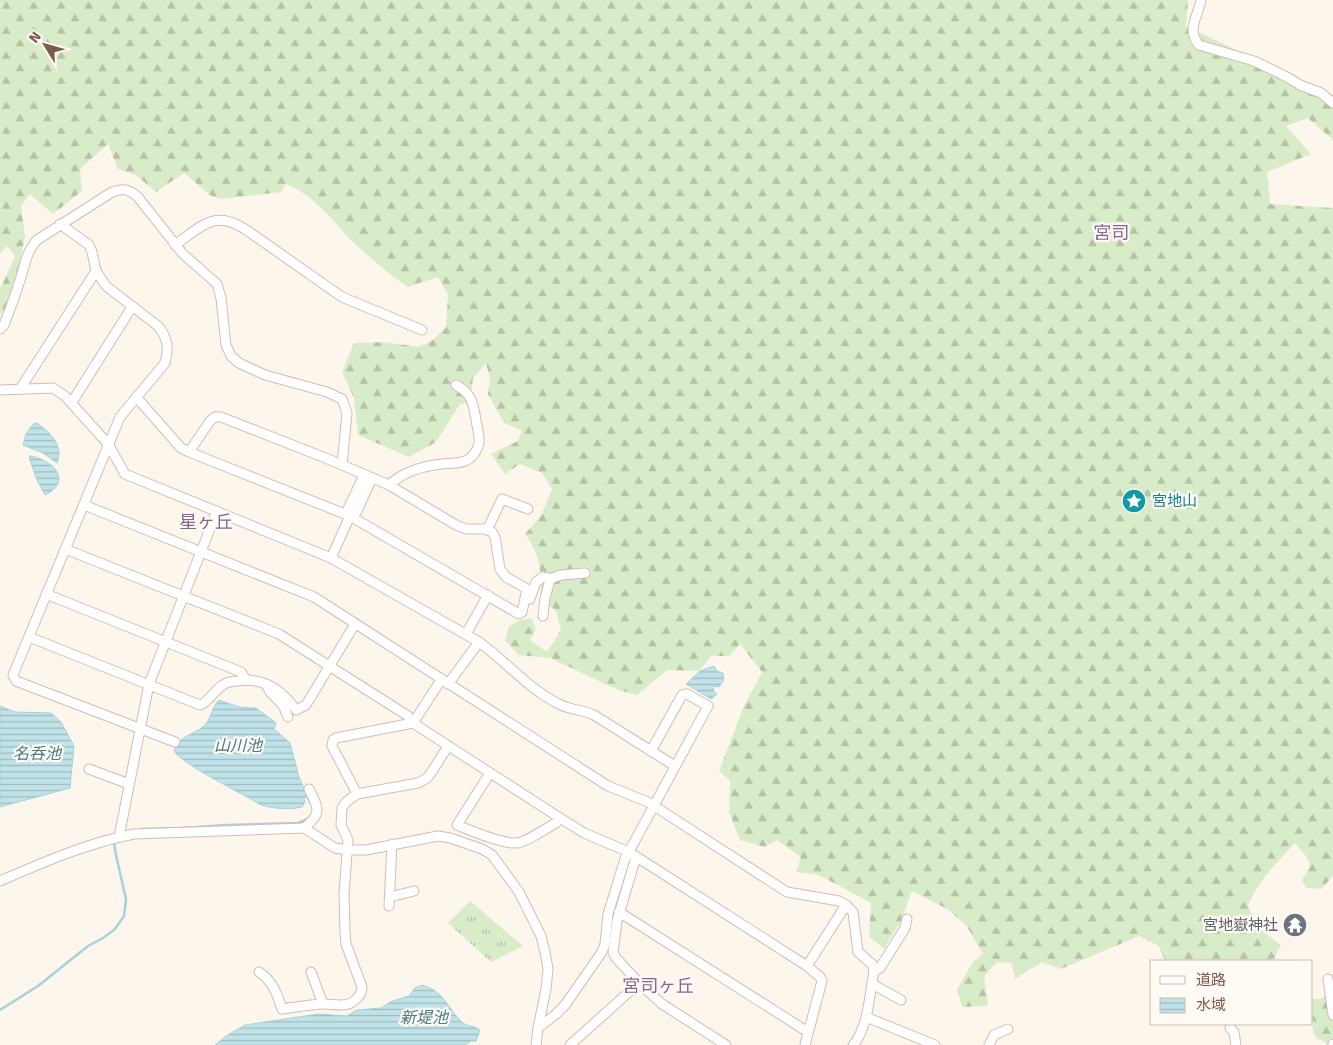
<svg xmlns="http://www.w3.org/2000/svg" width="1333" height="1045" font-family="Signika,'Noto Sans JP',sans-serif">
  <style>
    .forest { fill: url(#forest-firs) }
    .park { fill: url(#park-tufts) }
    .water { fill: url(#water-rules); stroke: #a5d3da }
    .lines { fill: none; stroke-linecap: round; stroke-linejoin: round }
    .stream { stroke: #a5d3da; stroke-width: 2.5 }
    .minor-casing { stroke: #d1beb0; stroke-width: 11 }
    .minor { stroke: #fff; stroke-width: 9 }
    .labels { text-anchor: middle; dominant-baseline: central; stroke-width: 4.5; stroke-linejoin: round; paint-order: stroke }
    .culture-label { font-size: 15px; fill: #0d838f; stroke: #fffaf3; text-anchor: start }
    .worship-label { font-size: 15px; fill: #5b616d; stroke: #fffaf3; text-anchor: end }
    .water-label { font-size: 16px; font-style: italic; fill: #437c86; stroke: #fffaf3 }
    .quarter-label { font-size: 18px; fill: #846695; stroke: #fffaf3 }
  </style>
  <defs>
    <pattern id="forest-firs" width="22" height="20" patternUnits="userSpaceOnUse" patternTransform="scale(1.25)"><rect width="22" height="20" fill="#d8ecc9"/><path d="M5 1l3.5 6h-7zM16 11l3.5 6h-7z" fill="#b4c2a5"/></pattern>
    <pattern id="park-tufts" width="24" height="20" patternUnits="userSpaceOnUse" patternTransform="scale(1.25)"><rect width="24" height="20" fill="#d8ecc9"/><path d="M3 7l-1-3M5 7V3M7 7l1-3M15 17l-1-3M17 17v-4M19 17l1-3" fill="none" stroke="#b4c2a5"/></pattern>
    <pattern id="water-rules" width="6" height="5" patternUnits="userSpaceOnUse" patternTransform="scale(1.25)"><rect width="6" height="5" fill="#bfe3e8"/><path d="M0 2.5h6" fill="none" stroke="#a0bbbe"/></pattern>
  </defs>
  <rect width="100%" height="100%" fill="#fdf6ec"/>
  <g class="forest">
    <path d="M0,0H1188L1186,26L1240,52L1333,105V140L1308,118L1286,126L1311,154L1267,172L1270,204L1333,208V875L1322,889L1306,888L1302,880C1316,860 1309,861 1295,843C1277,862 1259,881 1248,905L1256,926L1281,945L1273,961H1165L1159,946L1139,936L1061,969L1042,962L1015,979L1012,963L997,962L984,976L988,1006L962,1007L957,989L973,962L983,954L966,925L947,909L912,891L901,921L884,949L869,936L871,903L819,875L796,872L801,857L777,840L765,847L740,840L729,812L730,780L719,771L744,706L762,672L740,644L729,656H711L699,671L667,670L637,695L618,690L550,658L519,655L505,640L509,626L521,620L531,618L536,629L530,640L547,652L561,630L556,611L541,598C541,571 541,556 525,534L541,516L552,489L542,473L520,464L505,474L491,454L518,441L522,430L504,423L488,394L490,378L486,363L473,378L470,403L460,404L436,442L409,457L358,435L354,398L342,372L354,343L383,342L419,347L433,340L446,327L448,295L438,277L407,287C388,273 370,258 353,242C333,221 314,195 286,184L281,192L222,199L211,196L184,173L156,192L136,175L118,169L108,144L80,169L82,191L53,214L30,194L21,206L25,237L17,277L4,311L0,315V287L2,285L15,256L7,246L0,254Z"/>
    <polygon points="1333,977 1333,1045 1327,1045 1324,1041 1317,1039 1313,1033 1312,999 1321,999 1326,994"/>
  </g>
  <polygon class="park" points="470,901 523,946 491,962 448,923"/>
  <g class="water">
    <path d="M37,423C51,433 64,446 57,463L43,453L23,445L26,434L33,424Z"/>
    <path d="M30,456C52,459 74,481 45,495L37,480L29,457Z"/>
    <polygon points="714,666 717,671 723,673 724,680 719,687 714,686 713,690 717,694 711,699 686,684 700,671"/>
    <path d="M219,700L239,707L256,708L276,723L274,729L290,743L299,777L307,795L304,799L305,802L302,807C289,810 272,809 259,804C242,793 183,765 174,751C180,734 195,735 205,725C212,717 211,708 219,700Z"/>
    <polygon points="0,706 15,712 51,713 61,722 74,746 70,788 0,807"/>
    <path d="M422,985C447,993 445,1006 462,1022C467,1027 474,1025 480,1030L476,1041H471L465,1045H215L226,1036L245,1025L318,1014L347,1016L357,1010L381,1008L392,1001L409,996L415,988Z"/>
  </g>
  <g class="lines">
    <g class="stream">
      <polyline points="306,795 311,804"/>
      <polyline points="182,828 227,825 298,823 310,818"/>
      <polyline points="142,829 174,828"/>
      <polyline points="0,1010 38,986 88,946 103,938 115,929 124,916 126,899 116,855 114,843"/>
    </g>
    <g class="minor-casing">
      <g id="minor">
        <path d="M1201,0C1198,16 1186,30 1199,45L1254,61L1287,77L1300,85L1321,93L1333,103"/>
        <path d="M60,224L89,245L92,252L96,271L106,286L158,326C168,338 169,349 165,363L120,417L13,675L16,681L175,742"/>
        <path d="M175,245C201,227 213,209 245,229L342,297L422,330"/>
        <path d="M0,329L4,325C9,311 15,297 19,283C25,267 25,253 37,240L112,192C123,188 128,189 137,196L183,254L217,284L221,298L226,345L231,356L239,363L265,375L327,392L342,399L347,413L342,465"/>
        <polyline points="20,389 96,271"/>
        <path d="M0,390L53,388L65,396L108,444L125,474L331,558L479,642C508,663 528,689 561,705C571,710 584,710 594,715L675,766"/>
        <polyline points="137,398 181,448 189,452 350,516 519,614 522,612 527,589 506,577 500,569 495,537 492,532 486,529 466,529 456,525 389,485 328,459 221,417 215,417 210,421 189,452"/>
        <polyline points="72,402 132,307"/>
        <path d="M389,485C403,472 423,466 442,464C451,463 462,464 469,459C474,456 478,448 479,443C480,436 477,427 476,420C473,402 472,394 456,385"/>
        <path d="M84,505L314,597L608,786L648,802L787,892L839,901L846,905L853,912L858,952L873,965L874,971C870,992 868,1029 853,1045"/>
        <polyline points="350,516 348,509 364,475"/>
        <polyline points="487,530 502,499 528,509"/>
        <polyline points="65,549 279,634 408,716 413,723 560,818 584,833 629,852 807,966 820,977 822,981 805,1045"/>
        <polyline points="331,558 350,516 357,511 372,478"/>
        <polyline points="550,579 561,575 585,573"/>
        <polyline points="46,594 241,672 246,680"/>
        <polyline points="530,599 536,582 543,577 549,578 550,580 545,598 543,616"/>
        <polyline points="466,634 488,595"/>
        <path d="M29,637L200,705C209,702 214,690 223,685C227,682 233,681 238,681C263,677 282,690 296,710L306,705L355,624"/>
        <polyline points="266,684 270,692 283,705 288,717"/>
        <polyline points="448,684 479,642"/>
        <polyline points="89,769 129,784"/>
        <path d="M490,773L457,825C472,831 502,844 517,843C527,842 546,828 556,823L560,818"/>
        <polyline points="357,794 332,746 333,740 336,738 413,723 441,680"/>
        <path d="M304,828C323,813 318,808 309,789"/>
        <polyline points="119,837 149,684 217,511"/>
        <polyline points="636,857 617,921 613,952 616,958 639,983 662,1004 726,1045"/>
        <path d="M0,881C44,862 87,843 134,834L304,828L335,848L347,850H366L438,836L450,838L482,849L492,855L519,892L541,936L545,952L548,969L546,989L538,1028L536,1045"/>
        <polyline points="390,897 414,891"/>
        <polyline points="389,906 392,844"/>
        <polyline points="619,912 808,1032"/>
        <polyline points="807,966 846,905"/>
        <polyline points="874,971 880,968 905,928 907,919"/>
        <path d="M259,972C273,981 277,994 282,1009C295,1007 308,1005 321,1004C334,1003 348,1010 358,997C361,994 362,991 362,987L346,944L345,933L344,894L348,840L341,825L342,808L346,802L357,794L418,783L427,778L433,770L448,746"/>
        <polyline points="311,972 323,1004"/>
        <polyline points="1328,979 1333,1015"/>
        <polyline points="872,984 901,1000"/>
        <polyline points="866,1017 935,1045"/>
        <polyline points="538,1028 555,1015 565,1005 602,952 605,944 608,914 625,859 708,706 687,694 682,695 651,751"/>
        <polyline points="1230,1028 1234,1032 1236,1045"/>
        <polyline points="570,1045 639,983"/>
        <polyline points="989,1045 994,1035 1008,1029"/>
        <polyline points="1333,1045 1333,1044"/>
      </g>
    </g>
    <use href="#minor" class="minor"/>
  </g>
  <defs>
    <g id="sight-disc" transform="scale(1.25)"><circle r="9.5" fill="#0f9aa8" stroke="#fffaf3"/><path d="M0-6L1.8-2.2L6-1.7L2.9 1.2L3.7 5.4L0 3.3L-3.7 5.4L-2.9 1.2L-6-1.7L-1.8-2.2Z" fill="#fff"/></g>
    <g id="temple-disc" transform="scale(1.25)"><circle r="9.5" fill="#6b7280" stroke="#fffaf3"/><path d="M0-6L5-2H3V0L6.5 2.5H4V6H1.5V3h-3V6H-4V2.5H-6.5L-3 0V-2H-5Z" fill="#fff"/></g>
  </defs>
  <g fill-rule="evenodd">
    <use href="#sight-disc" x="1134" y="501"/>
    <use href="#temple-disc" x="1295" y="925"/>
  </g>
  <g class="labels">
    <g class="culture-label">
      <text x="1152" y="501">宮地山</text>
    </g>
    <g class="worship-label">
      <text x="1278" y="925">宮地嶽神社</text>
    </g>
    <g class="water-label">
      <text x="238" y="746">山川池</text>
      <text x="37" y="754">名呑池</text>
      <text x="424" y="1018">新堤池</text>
    </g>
    <g class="quarter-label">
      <text x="1111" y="233">宮司</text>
      <text x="206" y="522">星ヶ丘</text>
      <text x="658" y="986">宮司ヶ丘</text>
    </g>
  </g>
  <rect x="1150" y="960" width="162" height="65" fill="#fffaf3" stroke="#cabbb1"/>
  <rect x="1160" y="976" width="25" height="8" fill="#ffffff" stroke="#cabbb1"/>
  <text x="1196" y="985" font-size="15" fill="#7a5c4d">道路</text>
  <rect x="1160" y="998" width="25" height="15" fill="url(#water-rules)" stroke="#cabbb1"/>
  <text x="1196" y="1010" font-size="15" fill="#7a5c4d">水域</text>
  <g transform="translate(45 45) rotate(307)" stroke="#fffaf3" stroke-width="4" paint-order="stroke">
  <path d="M0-4L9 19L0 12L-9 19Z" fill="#7a5c4d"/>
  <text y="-8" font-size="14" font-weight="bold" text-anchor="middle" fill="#7a5c4d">N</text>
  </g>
</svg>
